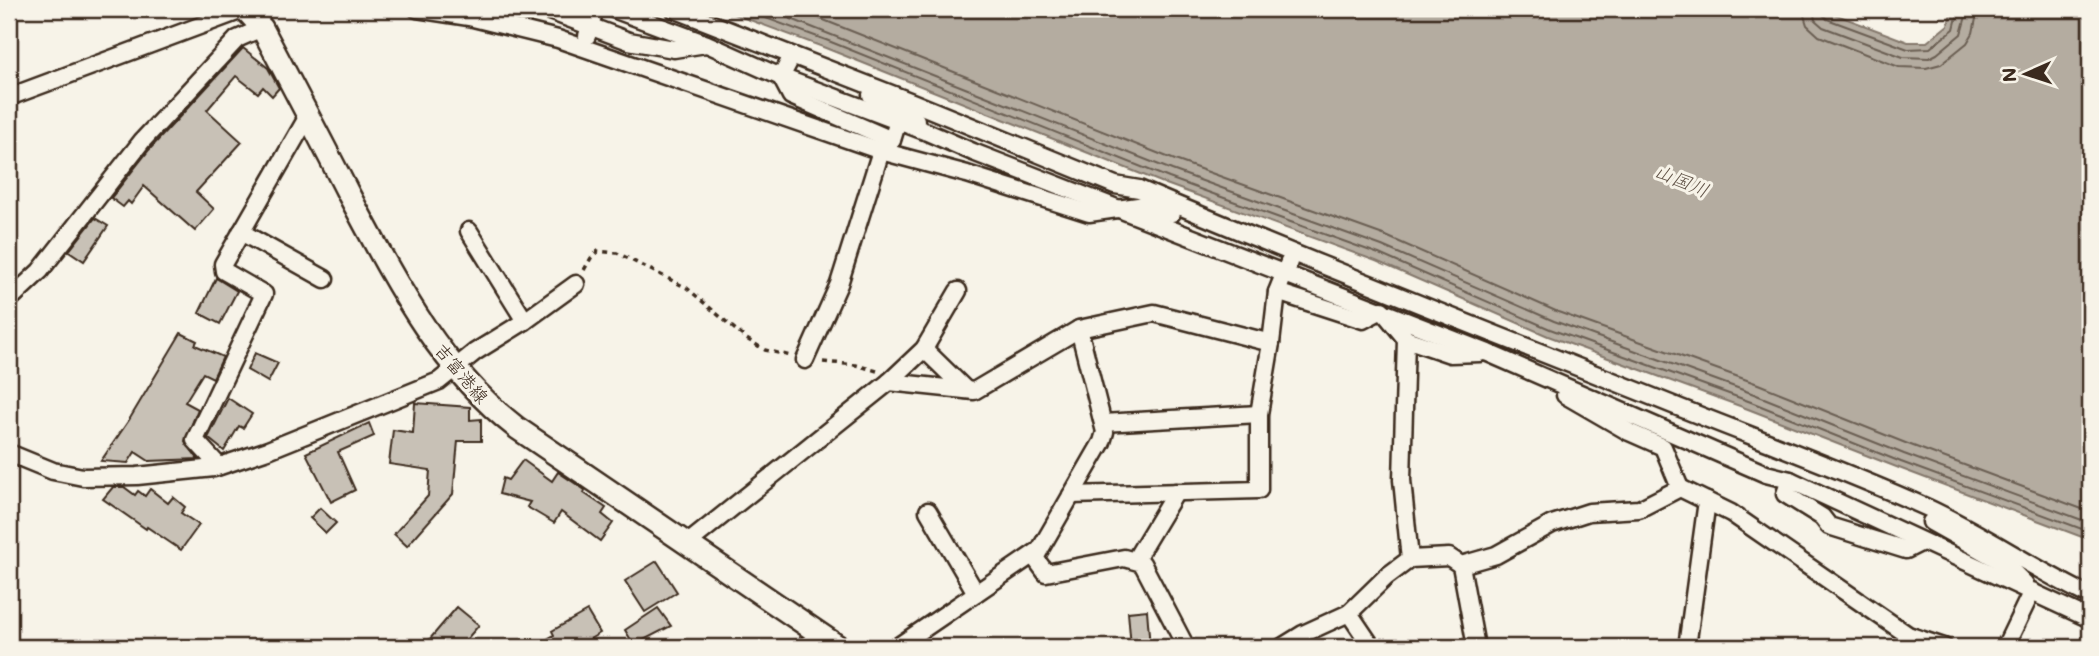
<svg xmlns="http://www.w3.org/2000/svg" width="2099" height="656" font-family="Mali,'Klee One',sans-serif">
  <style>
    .water { fill: #b4aca0; stroke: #84786c; stroke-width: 2 }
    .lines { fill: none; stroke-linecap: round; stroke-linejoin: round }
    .shore { stroke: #6b5e52; stroke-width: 2 }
    .building { fill: #c8c1b6; stroke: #3b2a1e; stroke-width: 2 }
    .minor-casing { stroke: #3b2a1e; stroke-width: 21 }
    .secondary-casing { stroke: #3b2a1e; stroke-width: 26 }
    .path { stroke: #3b2a1e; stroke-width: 3.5; stroke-dasharray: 5 5; stroke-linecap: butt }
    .minor { stroke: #f7f3e8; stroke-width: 16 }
    .secondary { stroke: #f7f3e8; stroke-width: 21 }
    .labels { text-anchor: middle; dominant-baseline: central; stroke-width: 6; stroke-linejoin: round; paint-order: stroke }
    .street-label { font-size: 18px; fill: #3b2a1e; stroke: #f7f3e8 }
    .water-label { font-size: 19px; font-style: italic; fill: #5f5145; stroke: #f7f3e8 }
  </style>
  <rect width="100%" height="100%" fill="#f7f3e8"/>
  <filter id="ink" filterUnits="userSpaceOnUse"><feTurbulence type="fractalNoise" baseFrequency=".0143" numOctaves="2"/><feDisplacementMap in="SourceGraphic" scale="14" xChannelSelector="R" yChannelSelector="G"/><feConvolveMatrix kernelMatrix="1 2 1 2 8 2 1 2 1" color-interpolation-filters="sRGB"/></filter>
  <g filter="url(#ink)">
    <polygon class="water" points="720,9 1821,9 1908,42 1927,42 1948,25 1952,9 2090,9 2090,540 1899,468 1748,409 1548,336 1376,261 1166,184 823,47"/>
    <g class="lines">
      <g class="shore">
        <polyline points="741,9 826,40 1169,178 1379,254 1550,329 1751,402 1901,462 2090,532"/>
        <polyline points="766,9 1172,170 1382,246 1554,321 1754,394 1904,454 2090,523"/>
        <polyline points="796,9 1175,160 1386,236 1558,312 1758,384 1908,444 2090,512"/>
        <polyline points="1802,9 1807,25 1819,36 1899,67 1926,68 1941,64 1967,43 1973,33 1978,9"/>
        <polyline points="1813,9 1815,20 1823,27 1903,57 1929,58 1937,54 1961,34 1968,9"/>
        <polyline points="1822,9 1822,14 1827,19 1908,49 1930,48 1954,29 1959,9"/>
      </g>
    </g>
    <g class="building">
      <polygon points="243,48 268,68 279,88 272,96 263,87 258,93 236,76 207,110 242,142 196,192 214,209 195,231 144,186 131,204 128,201 123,207 111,198 149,150"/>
      <polygon points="95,218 108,226 84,261 69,251"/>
      <polygon points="216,278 237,291 220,324 199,313"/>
      <polygon points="181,333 197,341 195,345 223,357 213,378 203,373 185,402 198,409 185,441 198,459 149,461 135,452 128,463 101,461 129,420"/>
      <polygon points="255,353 278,363 268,382 247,370"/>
      <polygon points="228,398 252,414 243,428 239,426 224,451 208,438"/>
      <polygon points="415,403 470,407 470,420 481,419 481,441 458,441 453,494 407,546 394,534 428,496 430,470 389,464 393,430 413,433"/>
      <polygon points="369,423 374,436 338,452 355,490 331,502 306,453"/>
      <polygon points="523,460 552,481 558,472 585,490 584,493 606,508 602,514 613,523 600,541 561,512 554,523 527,507 530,502 499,494 503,478 508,480"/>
      <polygon points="113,487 124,487 135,495 138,491 145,496 150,489 168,503 173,497 185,507 181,513 199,525 181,550 147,527 146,529 103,499"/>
      <polygon points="320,508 336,523 326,533 310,518"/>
      <polygon points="657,561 677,592 645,612 625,581"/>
      <polygon points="457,607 479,625 460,647 423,647"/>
      <polygon points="658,608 671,626 634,645 625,630"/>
      <polygon points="1147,610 1150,647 1131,647 1128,612"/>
      <polygon points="587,611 600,633 585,642 588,647 533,647 554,635 552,631"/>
    </g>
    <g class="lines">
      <g class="minor-casing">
        <g id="minor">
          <polyline points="417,9 469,17 558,39 881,151 967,174 1089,213 1145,205 1172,213"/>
          <polyline points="544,9 629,41 674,49 706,44"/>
          <polyline points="613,9 707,44 781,77 927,132 973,152 1488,353 1766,474 1790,480 2090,619"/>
          <path d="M674,9L912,102L1115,185L1139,189C1317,265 1498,335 1678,407C1761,440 1846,471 1928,508C1984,534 2035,570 2090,596"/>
          <polyline points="587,36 595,9"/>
          <polyline points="792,56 781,77 791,96 892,140"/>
          <polyline points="871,95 916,120"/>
          <polyline points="9,97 245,9"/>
          <polyline points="469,231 525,321"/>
          <polyline points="241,232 325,279"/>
          <polyline points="1277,292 1363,320 1382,310 1406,339 1450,354 1480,353"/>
          <polyline points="9,300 40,271 142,141 237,39 262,28"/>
          <polyline points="1079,329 1105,432 1102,442 1035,558 1046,573 1124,558 1142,563 1186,647"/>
          <polyline points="1406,339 1402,480 1410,559"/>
          <polyline points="924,349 966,390"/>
          <polyline points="805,360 839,284 881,151 892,140 898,121"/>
          <polyline points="889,382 974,391 1079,329 1154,313 1271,343 1277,292 1289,262"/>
          <polyline points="1565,395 1629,432 1663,447 1680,488"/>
          <polyline points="1103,423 1259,414"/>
          <polyline points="9,453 53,471 83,477 137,476 214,468 268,450 439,381 475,352 525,321 576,284"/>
          <polyline points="219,466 195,440 264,294 224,271 223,264 308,116"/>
          <polyline points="1790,480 1785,494 1822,517 1829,526 1906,550 1922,542"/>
          <polyline points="1071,495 1259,490 1259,414 1271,343"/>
          <polyline points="928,511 976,593"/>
          <polyline points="1931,522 2004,563 2025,584"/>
          <polyline points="688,543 889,382 924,349 958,291"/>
          <polyline points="1135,560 1176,492"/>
          <polyline points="1461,565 1476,647"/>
          <polyline points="803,647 812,643 818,633"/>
          <polyline points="897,647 1038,551"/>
          <polyline points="1282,647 1303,634 1349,613"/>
          <polyline points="1372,647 1349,613 1386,577 1410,559 1449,557 1461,565 1496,555 1552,524 1589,512 1639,509 1680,488 1731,513 1908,635 1944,647"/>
          <polyline points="1687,647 1707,501"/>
          <polyline points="2005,647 2032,591"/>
        </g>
      </g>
      <g class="secondary-casing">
        <path id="secondary" d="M245,9L262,28C291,83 320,138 348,193C394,279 438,367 517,428L839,647"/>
      </g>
      <g class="path">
        <polyline points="584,270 591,258 598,251 617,253 687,288 745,338 765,350 791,356"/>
        <polyline points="823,362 856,365 877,371"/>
      </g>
      <use href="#minor" class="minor"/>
      <use href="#secondary" class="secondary"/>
    </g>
  </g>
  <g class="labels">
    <g class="street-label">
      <text transform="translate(462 373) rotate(50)">吉富港線</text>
    </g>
    <g class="water-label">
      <text transform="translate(1682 180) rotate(23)">山国川</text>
    </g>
  </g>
  <rect width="2099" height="656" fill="none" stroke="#f7f3e8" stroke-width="35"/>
  <rect x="18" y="18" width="2064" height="621" fill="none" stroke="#3b2a1e" stroke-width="2.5" filter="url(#ink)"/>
  <g transform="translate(2026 74) rotate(267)" stroke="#f7f3e8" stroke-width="5" paint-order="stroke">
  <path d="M0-5L12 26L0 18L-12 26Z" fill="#3b2a1e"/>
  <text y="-10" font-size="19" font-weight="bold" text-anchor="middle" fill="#3b2a1e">N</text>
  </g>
</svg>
